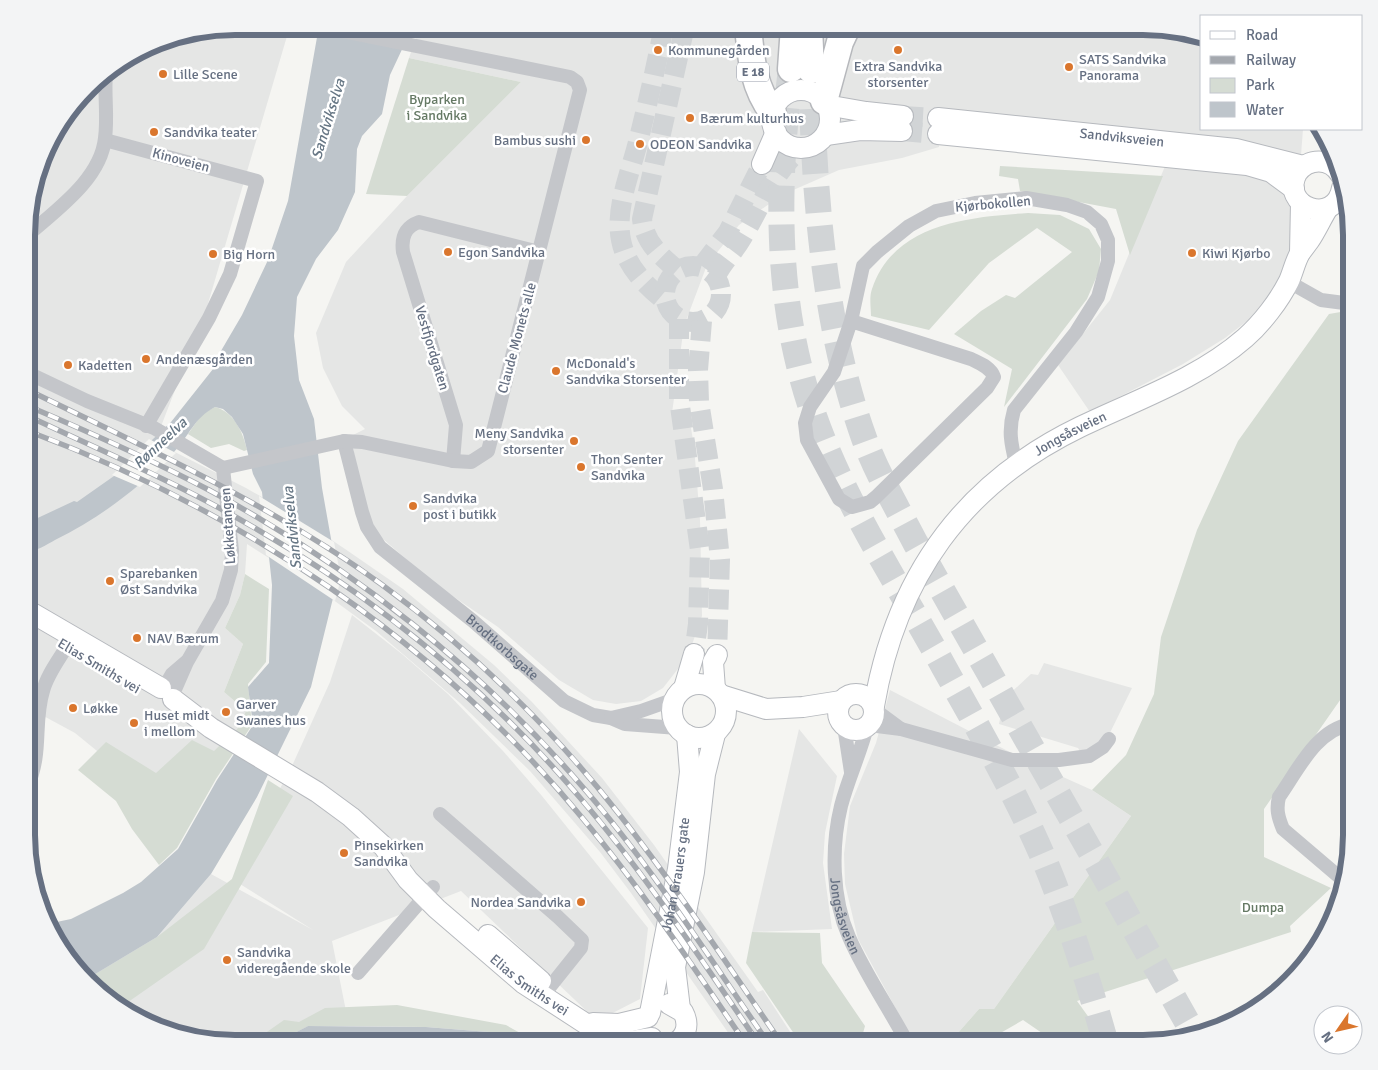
<svg xmlns="http://www.w3.org/2000/svg" width="1378" height="1070" font-family="Signika,sans-serif">
  <style>
    .built { fill: #e5e6e5 }
    .green { fill: #d5dcd3 }
    .water { fill: #bec5cb }
    .pier { fill: #f5f5f2 }
    .lines { fill: none; stroke-linecap: round; stroke-linejoin: round }
    .secondary-tunnel { stroke: #d1d4d6; stroke-width: 20; stroke-dasharray: 20 10; stroke-linecap: butt }
    .highway-tunnel { stroke: #d1d4d6; stroke-width: 26; stroke-dasharray: 26 13; stroke-linecap: butt }
    .secondary-casing { stroke: #b6b9be; stroke-width: 22 }
    .highway-casing { stroke: #b6b8bc; stroke-width: 29 }
    .street { stroke: #c4c6ca; stroke-width: 14 }
    .secondary { stroke: #fff; stroke-width: 20 }
    .highway { stroke: #fff; stroke-width: 26 }
    .rail-casing { stroke: #a4a8ae; stroke-width: 5.5 }
    .rail { stroke: #fff; stroke-width: 4; stroke-dasharray: 11; stroke-linecap: butt }
    .poi-dot { fill: #da762d; stroke: #fff; stroke-width: 2 }
    .labels { text-anchor: middle; dominant-baseline: central; stroke-width: 5; stroke-linejoin: round; paint-order: stroke }
    .shield { fill: #fff; stroke: #949ba8; stroke-width: 1 }
    .shield-label { font-size: 12px; font-weight: bold; fill: #667082 }
    .poi-label { font-size: 14px; fill: #667082; stroke: #fff; text-anchor: start }
    .park-label { font-size: 14px; fill: #657964; stroke: #fff }
    .street-label { font-size: 14px; fill: #667082; stroke: #fff }
    .water-label { font-size: 15px; font-style: italic; fill: #677785; stroke: #fff }
    .rim { fill: none; stroke: #667082; stroke-width: 6 }
  </style>
  <rect width="100%" height="100%" fill="#f5f5f2"/>
  <g class="built">
    <polygon points="235,26 290,26 207,307 155,442 246,488 299,518 348,551 403,589 494,665 532,702 602,778 654,845 758,992 763,990 798,1044 736,1044 631,893 600,852 530,771 460,703 376,631 321,591 247,544 245,574 240,595 225,628 243,644 224,692 246,711 188,825 75,733 27,707 28,207 54,131 98,78 168,37"/>
    <polygon points="420,26 1156,27 1202,37 1202,129 1303,129 1296,220 1287,268 1269,300 1251,318 1225,338 1183,364 1090,412 1058,365 1110,300 1177,137 941,113 939,147 902,158 839,170 782,195 739,225 707,265 684,326 672,413 683,419 691,428 694,446 700,520 702,616 688,656 663,688 641,701 616,704 593,700 559,680 498,627 435,584 376,533 362,500 351,436 365,429 342,406 323,368 316,333 346,262 407,196 521,82 409,58"/>
    <polygon points="352,615 402,654 448,694 503,751 542,796 648,928 640,999 597,1021 461,891 332,941 349,1026 308,1026 275,1043 222,1043 155,1028 97,992 87,979 157,937 211,874 313,930 232,879 292,766 330,682"/>
    <polygon points="1044,663 1132,688 1103,747 1082,754 1078,748 999,724 1004,699 1031,674 1038,675"/>
    <polygon points="890,690 1025,760 1092,790 1131,816 994,1009 979,1009 957,1034 931,1044 915,1044 858,939 845,884 844,854 850,806 876,743"/>
    <polygon points="799,729 837,776 825,833 823,863 832,929 752,932"/>
  </g>
  <g class="green">
    <polygon points="409,58 521,82 407,196 366,194"/>
    <polygon points="1000,166 1163,176 1130,255 1116,209 1020,191 1018,179 999,176"/>
    <path d="M1028,213L1060,215L1089,229L1101,249L1099,271L1087,299L1004,407L1012,369L954,334L981,311L1006,295L1015,298L1072,252L1037,228L989,263L929,330L871,316C871,308 869,297 872,289C894,223 969,217 1028,213Z"/>
    <polygon points="1352,310 1351,696 1345,693 1264,809 1264,857 1331,888 1290,926 1291,932 1077,1001 1108,1044 1058,1044 1023,1020 997,1035 990,1044 931,1044 957,1034 979,1009 994,1009 1131,816 1092,790 1126,755 1154,694 1161,637 1197,530 1238,441 1329,314"/>
    <path d="M215,407C234,412 243,432 247,450L244,451L229,444L211,448L188,434L202,414Z"/>
    <polygon points="245,574 269,589 266,662 248,684 252,725 216,779 177,848 159,865 132,829 116,801 78,770 106,742 156,773 192,740 214,751 237,729 246,711 224,692 243,644 225,628 240,595"/>
    <polygon points="268,780 293,796 204,949 121,1007 97,992 87,979 157,937 232,879"/>
    <polygon points="752,932 820,933 822,963 865,1026 860,1044 801,1044 746,963"/>
    <polygon points="397,1005 506,1025 538,1043 510,1043 489,1032 426,1027 349,1026 308,1026 275,1043 251,1043 284,1020 299,1022 325,1008"/>
  </g>
  <g class="water">
    <path d="M319,26H413L390,75L382,114L362,136L357,149L355,192L338,230L316,259L297,297L294,336L299,380L314,419L322,488L338,578L311,687L257,797L211,874L157,937L87,979L47,924L71,919L123,893L141,882L178,849L217,780L253,725L248,687L269,663L272,585L262,492L253,474L243,434L232,417L223,409L215,407C194,418 189,436 174,452C139,488 100,518 55,540C46,545 37,551 27,552V523L74,501L77,502L114,476L171,422L217,364L218,356L242,315L268,260L288,201Z"/>
    <polygon points="308,1026 426,1027 489,1032 510,1043 275,1043"/>
  </g>
  <g class="pier">
    <polygon points="149,439 176,453 140,487 112,475"/>
    <polygon points="259,496 334,542 341,578 335,601 266,555"/>
  </g>
  <g class="lines">
    <g class="secondary-tunnel">
      <path d="M664,26C656,67 647,106 637,146C629,176 615,210 621,240C626,266 645,285 665,301"/>
      <polyline points="903,116 938,118"/>
      <polyline points="902,131 938,134"/>
      <circle cx="693" cy="294" r="28"/>
      <polyline points="702,266 728,232 762,164"/>
      <path d="M677,270C660,255 645,243 642,219L685,26"/>
      <path d="M716,276C723,262 734,252 742,238C761,207 773,172 802,148"/>
      <polyline points="679,319 679,399 700,550 698,624 694,654"/>
      <polyline points="702,321 698,370 699,402 713,489 720,560 717,655"/>
    </g>
    <g class="highway-tunnel">
      <path d="M791,69C778,171 775,278 802,377C830,483 893,574 945,669C984,739 1025,809 1054,884C1074,936 1091,990 1106,1044"/>
      <path d="M811,70C814,191 823,324 864,438C877,474 898,509 916,544L1194,1034"/>
    </g>
    <g class="secondary-casing">
      <g id="secondary">
        <circle cx="801" cy="119" r="29"/>
        <polyline points="826,105 866,112 903,116"/>
        <path id="s3" d="M938,118L1236,149L1303,166"/>
        <polyline points="938,134 1247,165 1271,172 1294,189"/>
        <polyline points="826,135 860,130 902,131"/>
        <polyline points="762,164 776,132"/>
        <path d="M1340,174C1330,157 1308,158 1297,173C1279,207 1335,227 1342,188"/>
        <polyline points="1300,253 1301,203"/>
        <polyline points="27,610 161,688"/>
        <circle cx="699" cy="711" r="27"/>
        <polyline points="684,688 694,654"/>
        <polyline points="715,689 713,662 717,655"/>
        <circle cx="856" cy="712" r="18"/>
        <polyline points="721,695 766,709 803,707 841,701"/>
        <path id="s4" d="M173,699L211,728L317,792L351,817L383,846L408,880L437,909L523,983L600,1033L632,1041L652,1038"/>
        <path id="s5" d="M874,706C896,578 962,484 1080,427C1136,400 1198,379 1245,338C1262,323 1279,301 1289,281C1293,272 1295,262 1300,253C1303,249 1306,245 1309,241C1316,231 1321,219 1328,208"/>
        <polyline points="488,935 541,981"/>
        <path d="M669,1004L683,1012C690,1025 686,1038 673,1044"/>
        <polyline points="680,1009 675,967 694,872 705,774 715,734"/>
        <path id="s6" d="M650,1013L678,869L690,772L687,735"/>
        <polyline points="593,1023 619,1024 648,1017"/>
      </g>
    </g>
    <g class="highway-casing">
      <g id="highway">
        <path d="M748,26C751,59 753,87 773,113"/>
        <polyline points="809,27 811,70"/>
        <polyline points="791,69 794,27"/>
        <polyline points="824,101 840,42 847,27"/>
      </g>
    </g>
    <g class="street">
      <polyline points="105,140 257,181 230,274 209,318 146,426"/>
      <path d="M28,235C56,210 101,179 105,138C108,117 104,94 106,73"/>
      <polyline points="1289,282 1321,300 1352,304"/>
      <path d="M851,321L971,359C979,363 991,367 994,377L987,388L876,497L870,502L852,507L839,499L807,440L805,423L810,407L834,372L851,321L863,266L877,252L909,226L936,211L975,203L1026,198L1067,205L1087,212L1101,224L1108,240V261L1098,297L1076,332L1014,410C1008,430 1011,444 1016,464"/>
      <polyline points="28,373 87,401 154,428 223,468"/>
      <path id="s1" d="M344,441L362,512L367,527L380,547L473,621L564,701L593,715L611,718L625,724L678,728"/>
      <path d="M453,461L456,425L403,252C401,237 405,227 419,222L539,252"/>
      <polyline points="223,468 344,441 362,442 453,461 471,462 488,451 580,90 577,82 570,77 317,26"/>
      <polyline points="164,688 172,674 186,662"/>
      <polyline points="173,694 187,662 222,601 231,570 232,551 223,468"/>
      <polyline points="874,709 901,729"/>
      <polyline points="611,718 641,711 675,699"/>
      <polyline points="869,725 901,729 1012,760 1059,760 1089,756 1103,747 1109,739"/>
      <polyline points="844,726 851,772"/>
      <path id="s2" d="M867,727C860,754 848,779 841,806C831,847 832,899 849,937C865,974 889,1008 908,1044"/>
      <path d="M27,787C43,753 33,723 43,691C47,675 58,661 67,646"/>
      <polyline points="440,814 558,917 582,940 581,948 549,988"/>
      <path d="M1344,881L1283,829C1278,817 1276,809 1279,797C1298,770 1316,730 1351,724"/>
      <polyline points="358,973 433,887"/>
    </g>
    <use href="#secondary" class="secondary"/>
    <use href="#highway" class="highway"/>
    <g class="rail-casing">
      <g id="rail">
        <path d="M28,390C149,449 272,505 381,584C470,649 551,727 619,814C677,888 729,967 782,1044"/>
        <path d="M28,406C89,432 150,459 209,490C352,567 482,669 587,792C654,870 710,959 769,1044"/>
        <path d="M28,416C93,447 160,475 223,510C353,581 472,674 569,785C640,866 699,956 759,1044"/>
        <path d="M28,431C242,511 439,643 584,820C643,891 694,968 746,1044"/>
      </g>
    </g>
    <use href="#rail" class="rail"/>
  </g>
  <g class="poi-dot">
    <circle cx="658" cy="50" r="5"/>
    <circle cx="898" cy="50" r="5"/>
    <circle cx="1069" cy="67" r="5"/>
    <circle cx="163" cy="74" r="5"/>
    <circle cx="690" cy="118" r="5"/>
    <circle cx="154" cy="132" r="5"/>
    <circle cx="586" cy="140" r="5"/>
    <circle cx="640" cy="144" r="5"/>
    <circle cx="448" cy="252" r="5"/>
    <circle cx="1192" cy="253" r="5"/>
    <circle cx="213" cy="254" r="5"/>
    <circle cx="146" cy="359" r="5"/>
    <circle cx="68" cy="365" r="5"/>
    <circle cx="556" cy="371" r="5"/>
    <circle cx="574" cy="441" r="5"/>
    <circle cx="581" cy="467" r="5"/>
    <circle cx="413" cy="506" r="5"/>
    <circle cx="110" cy="581" r="5"/>
    <circle cx="137" cy="638" r="5"/>
    <circle cx="73" cy="708" r="5"/>
    <circle cx="226" cy="712" r="5"/>
    <circle cx="134" cy="723" r="5"/>
    <circle cx="344" cy="853" r="5"/>
    <circle cx="581" cy="902" r="5"/>
    <circle cx="227" cy="960" r="5"/>
  </g>
  <g class="labels">
    <rect class="shield" x="737" y="62.5" width="32" height="19" rx="4"/>
    <g class="shield-label">
      <text x="753" y="72">E 18</text>
    </g>
    <g class="poi-label">
      <text x="668" y="50">Kommunegården</text>
      <text x="1079" y="59">SATS Sandvika<tspan x="1079" dy="16">Panorama</tspan></text>
      <text x="898" y="66" text-anchor="middle">Extra Sandvika<tspan x="898" dy="16">storsenter</tspan></text>
      <text x="173" y="74">Lille Scene</text>
      <text x="700" y="118">Bærum kulturhus</text>
      <text x="164" y="132">Sandvika teater</text>
      <text x="576" y="140" text-anchor="end">Bambus sushi</text>
      <text x="650" y="144">ODEON Sandvika</text>
      <text x="458" y="252">Egon Sandvika</text>
      <text x="1202" y="253">Kiwi Kjørbo</text>
      <text x="223" y="254">Big Horn</text>
      <text x="156" y="359">Andenæsgården</text>
      <text x="566" y="363">McDonald's<tspan x="566" dy="16">Sandvika Storsenter</tspan></text>
      <text x="78" y="365">Kadetten</text>
      <text x="564" y="433" text-anchor="end">Meny Sandvika<tspan x="564" dy="16">storsenter</tspan></text>
      <text x="591" y="459">Thon Senter<tspan x="591" dy="16">Sandvika</tspan></text>
      <text x="423" y="498">Sandvika<tspan x="423" dy="16">post i butikk</tspan></text>
      <text x="120" y="573">Sparebanken<tspan x="120" dy="16">Øst Sandvika</tspan></text>
      <text x="147" y="638">NAV Bærum</text>
      <text x="236" y="704">Garver<tspan x="236" dy="16">Swanes hus</tspan></text>
      <text x="83" y="708">Løkke</text>
      <text x="144" y="715">Huset midt<tspan x="144" dy="16">i mellom</tspan></text>
      <text x="354" y="845">Pinsekirken<tspan x="354" dy="16">Sandvika</tspan></text>
      <text x="571" y="902" text-anchor="end">Nordea Sandvika</text>
      <text x="237" y="952">Sandvika<tspan x="237" dy="16">videregående skole</tspan></text>
    </g>
    <g class="park-label">
      <text x="437" y="99">Byparken<tspan x="437" dy="16">i Sandvika</tspan></text>
      <text x="1263" y="907">Dumpa</text>
    </g>
    <g class="street-label">
      <text stroke="none"><textPath href="#s3" startOffset="185">Sandviksveien</textPath></text>
      <text transform="translate(181 160) rotate(15)">Kinoveien</text>
      <text transform="translate(993 204) rotate(-5)">Kjørbokollen</text>
      <text transform="translate(517 338) rotate(-75)">Claude Monets alle</text>
      <text transform="translate(432 348) rotate(73)">Vestfjordgaten</text>
      <text stroke="none"><textPath href="#s5" startOffset="350">Jongsåsveien</textPath></text>
      <text transform="translate(228 526) rotate(-94)">Løkketangen</text>
      <text stroke="none"><textPath href="#s1" startOffset="271">Brodtkorbsgate</textPath></text>
      <text transform="translate(99 666) rotate(31)">Elias Smiths vei</text>
      <text stroke="none"><textPath href="#s6" startOffset="141">Johan Grauers gate</textPath></text>
      <text stroke="none"><textPath href="#s2" startOffset="195">Jongsåsveien</textPath></text>
      <text stroke="none"><textPath href="#s4" startOffset="460">Elias Smiths vei</textPath></text>
    </g>
    <g class="water-label">
      <text transform="translate(328 119) rotate(-73)">Sandvikselva</text>
      <text transform="translate(160 443) rotate(-43)">Rønneelva</text>
      <text transform="translate(292 528) rotate(-96)">Sandvikselva</text>
    </g>
  </g>
  <path d="M0 0H1378V1070H0ZM235 35H1143A200 200 0 0 1 1343 235V835A200 200 0 0 1 1143 1035H235A200 200 0 0 1 35 835V235A200 200 0 0 1 235 35Z" fill="#f3f4f5" fill-rule="evenodd"/>
  <path class="rim" d="M235 35H1143A200 200 0 0 1 1343 235V835A200 200 0 0 1 1143 1035H235A200 200 0 0 1 35 835V235A200 200 0 0 1 235 35Z"/>
  <rect x="1200" y="15" width="162" height="115" fill="#ffffff" stroke="#c2c6cd"/>
  <rect x="1210" y="31" width="25" height="8" fill="#ffffff" stroke="#c2c6cd"/>
  <text x="1246" y="40" font-size="15" fill="#667082">Road</text>
  <rect x="1210" y="56" width="25" height="8" fill="#a4a8ae" stroke="#c2c6cd"/>
  <text x="1246" y="65" font-size="15" fill="#667082">Railway</text>
  <rect x="1210" y="78" width="25" height="15" fill="#d5dcd3" stroke="#c2c6cd"/>
  <text x="1246" y="90" font-size="15" fill="#667082">Park</text>
  <rect x="1210" y="102" width="25" height="15" fill="#bec5cb" stroke="#c2c6cd"/>
  <text x="1246" y="115" font-size="15" fill="#667082">Water</text>
  <g transform="translate(1338 1030) rotate(236)"><circle r="24" fill="#ffffff" stroke="#c2c6cd"/>
  <path d="M0-4L9 19L0 12L-9 19Z" fill="#da762d"/>
  <text y="-8" font-size="14" font-weight="bold" text-anchor="middle" fill="#667082">N</text>
  </g>
</svg>
